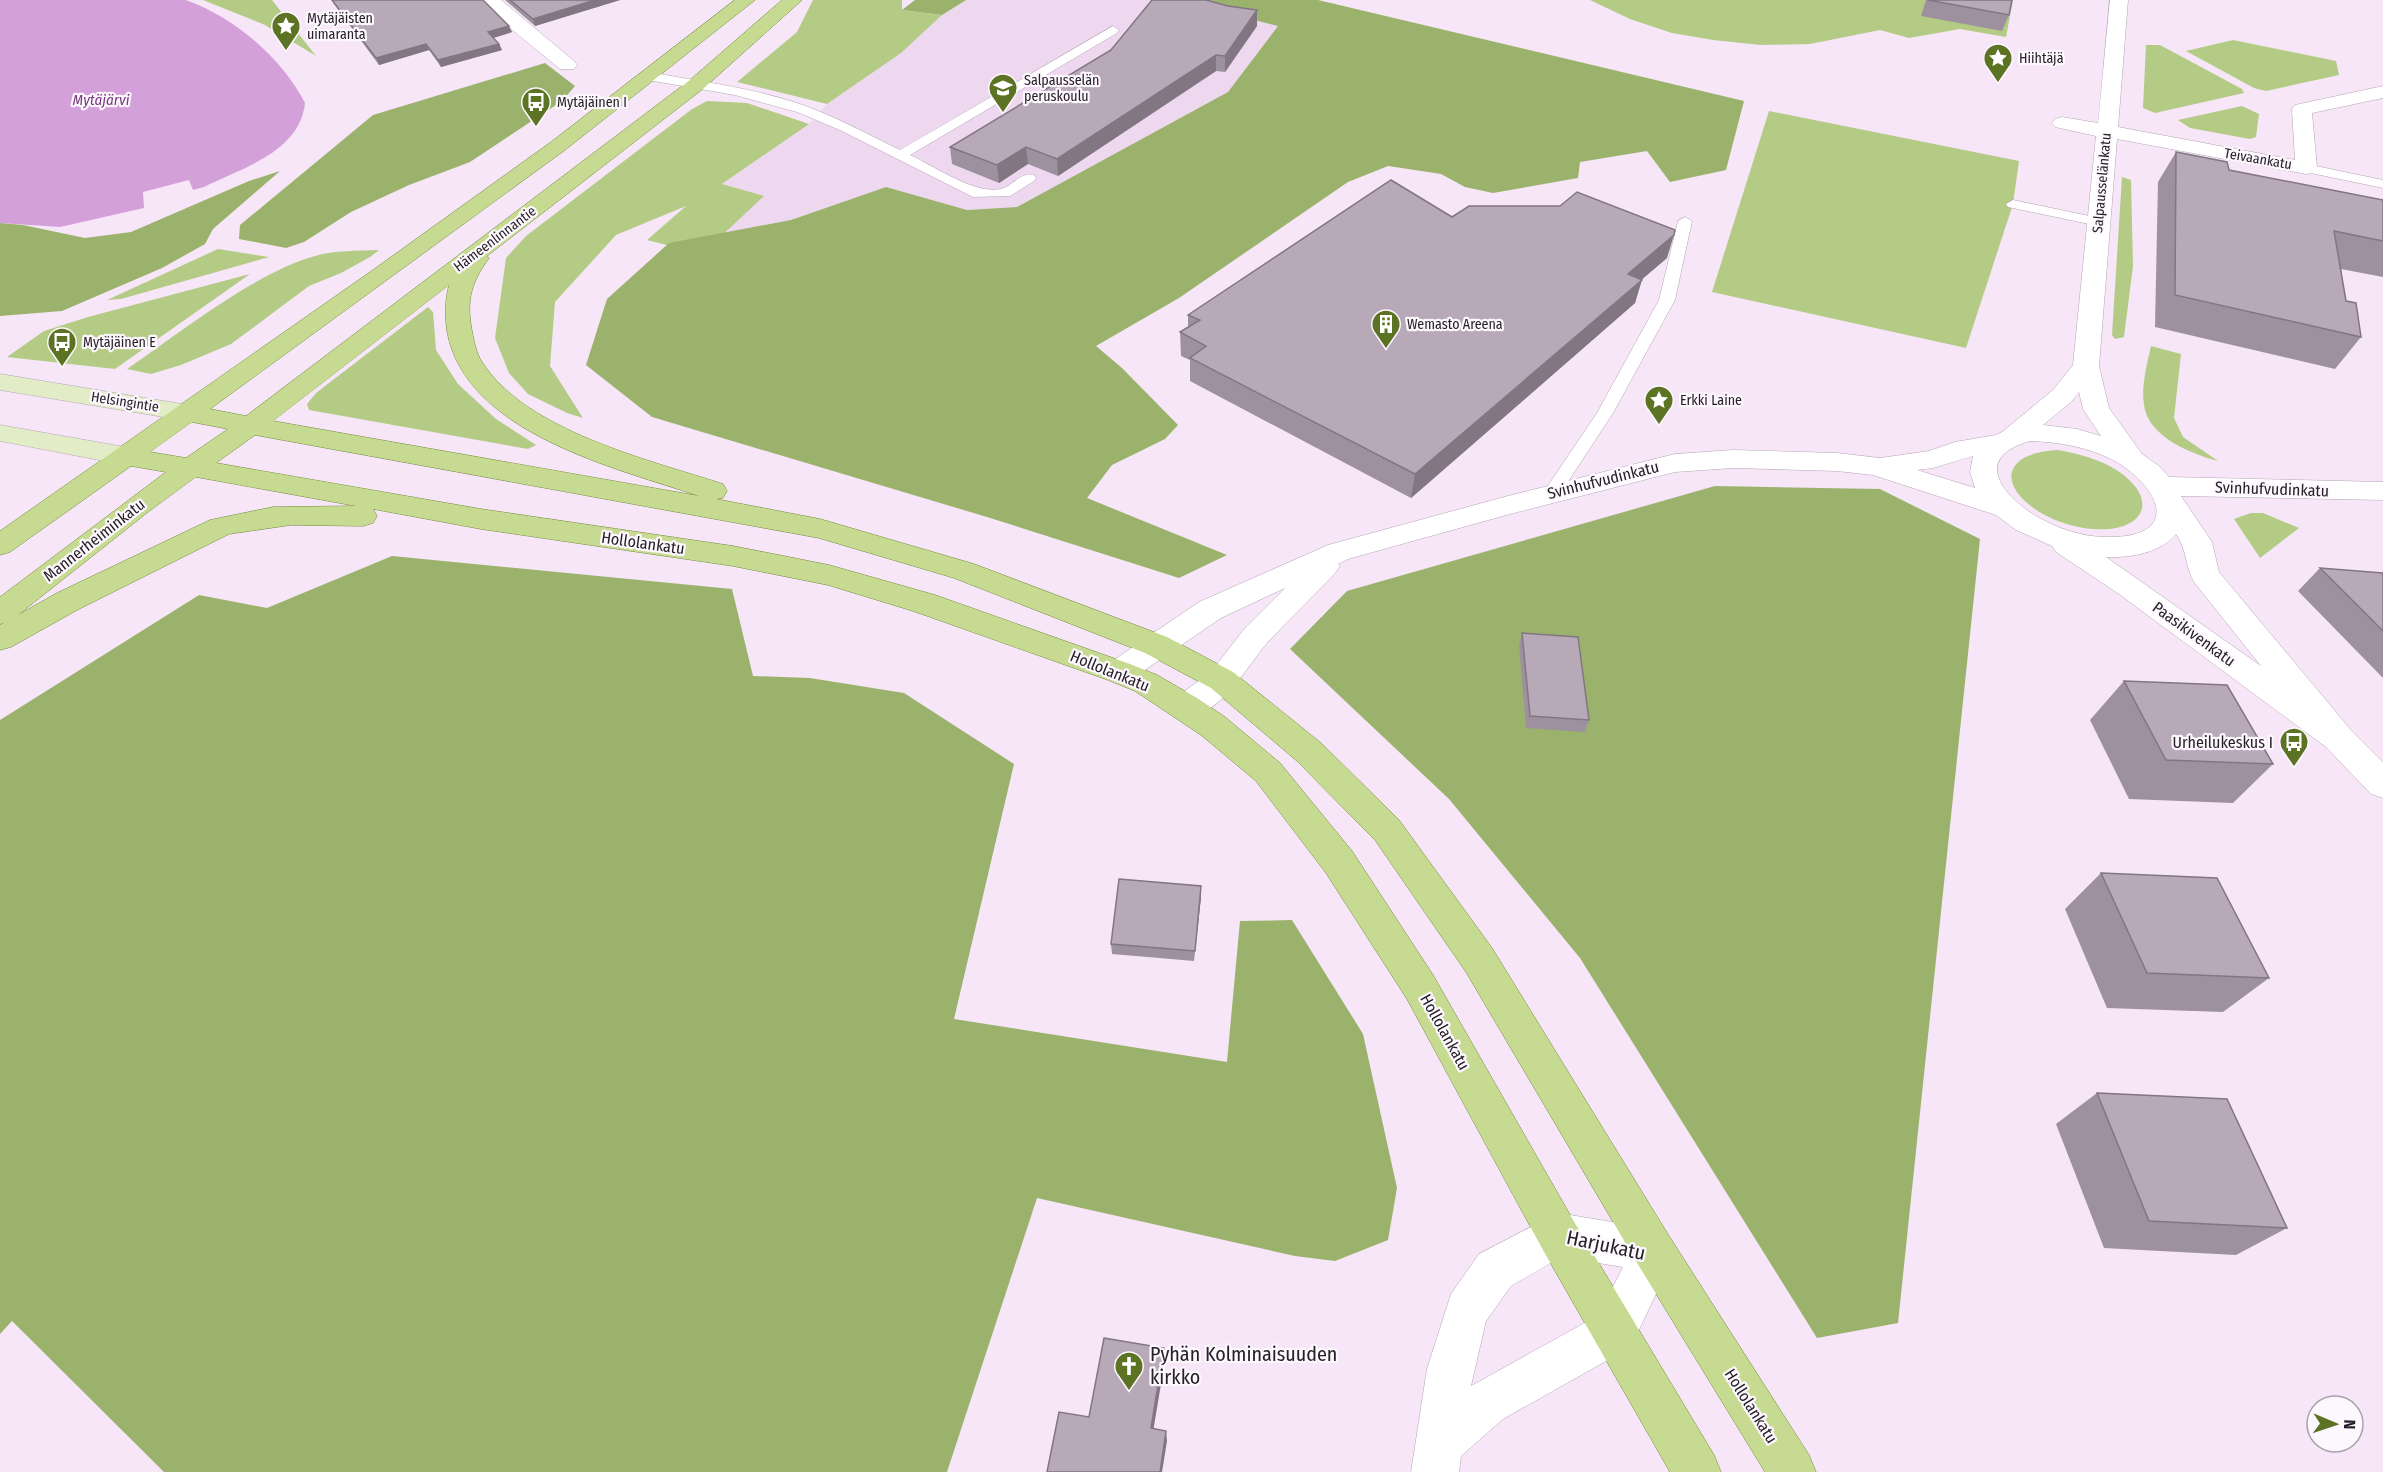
<svg xmlns="http://www.w3.org/2000/svg" width="2383" height="1472" font-family="'Fira Sans Condensed',sans-serif">
  <style>
    .built { fill: #eed8f0 }
    .green { fill: #b4cb85 }
    .forest { fill: #9bb26c }
    .water { fill: #d4a0d9 }
    .lines { fill: none; stroke-linecap: round; stroke-linejoin: round }
    .service-casing { stroke: #b4a5b5; stroke-width: 1 }
    .minor-casing { stroke: #b4a5b5; stroke-width: 1 }
    .secondary-casing { stroke: #b4a5b5; stroke-width: 1 }
    .primary-casing { stroke: #758a3c; stroke-width: 1 }
    .service { fill: #fff; fill-rule: evenodd }
    .minor { fill: #fff; fill-rule: evenodd }
    .secondary { fill: #e2edc8; fill-rule: evenodd }
    .primary { fill: #c6db91; fill-rule: evenodd }
    .wall { fill: #9e919f }
    .shaded-wall { fill: #817682 }
    .building { fill: #b8a9b9; stroke: #817682; stroke-width: 1.5 }
    .labels { text-anchor: middle; dominant-baseline: central; stroke-width: 4.5; stroke-linejoin: round; paint-order: stroke }
    .far-poi-label { font-size: 14px; fill: #262027; stroke: #fdf7fe; text-anchor: start }
    .far-street-label { font-size: 14px; fill: #262027; stroke: #fdf7fe }
    .far-water-label { font-size: 15px; font-style: italic; fill: #77397e; stroke: #fdf7fe }
    .street-label { font-size: 16px; fill: #262027; stroke: #fdf7fe }
    .poi-label { font-size: 16px; fill: #262027; stroke: #fdf7fe; text-anchor: end }
    .near-street-label { font-size: 20px; fill: #262027; stroke: #fdf7fe }
    .near-poi-label { font-size: 20px; fill: #262027; stroke: #fdf7fe; text-anchor: start }
  </style>
  <rect width="100%" height="100%" fill="#f6e6f7"/>
  <polygon class="built" points="966,0 1175,0 1279,25 1228,92 1017,207 967,210 886,187 791,220 669,243 698,201 809,124 827,104 901,53 942,15"/>
  <g class="green">
    <polygon points="203,0 272,0 316,56 265,25"/>
    <polygon points="813,0 902,0 902,10 942,15 901,53 827,104 737,82 797,32"/>
    <polygon points="1590,0 2013,0 2006,37 1960,29 1909,38 1880,30 1810,44 1761,45 1713,40 1672,33 1630,19"/>
    <polygon points="2233,40 2336,61 2339,75 2266,91 2254,88 2186,51"/>
    <polygon points="2146,45 2160,45 2242,89 2244,93 2155,113 2143,108"/>
    <polygon points="707,101 747,103 809,124 722,184 764,196 702,254 647,240 686,206 616,235 555,302 550,366 583,418 567,413 528,394 509,373 495,338 506,258 526,236 692,109"/>
    <polygon points="2242,106 2259,114 2256,137 2250,139 2190,128 2178,120"/>
    <polygon points="1769,111 2019,161 2013,204 1966,348 1712,292"/>
    <polygon points="2122,177 2131,180 2133,266 2124,337 2115,339 2112,335"/>
    <polygon points="218,249 269,257 121,299 107,300"/>
    <path d="M379,250L370,257L341,273L309,286L231,344L181,365L151,374L127,369C180,333 254,273 315,256C335,250 357,251 379,250Z"/>
    <polygon points="250,274 115,369 7,357 44,331 88,317"/>
    <polygon points="428,307 433,312 436,350 458,384 496,419 536,445 528,449 309,410 307,404 316,393"/>
    <path d="M2151,346L2181,354L2174,418L2183,437L2218,461C2192,454 2148,437 2144,405C2141,386 2147,364 2151,346Z"/>
    <path d="M2058,450C2079,454 2100,459 2118,471C2162,501 2142,533 2093,529C2076,528 2057,522 2041,513C1995,485 2004,452 2058,450Z"/>
    <polygon points="2251,513 2263,513 2299,528 2260,558 2234,519"/>
  </g>
  <g class="forest">
    <polygon points="915,0 966,0 942,15 902,10"/>
    <polygon points="1175,0 1318,0 1744,101 1726,170 1670,182 1647,151 1580,162 1578,178 1493,193 1465,187 1441,174 1388,166 1348,182 1179,298 1096,346 1122,368 1178,425 1165,439 1112,465 1087,498 1227,555 1179,578 987,517 652,417 586,365 607,299 669,243 791,220 886,187 967,210 1017,207 1228,92 1278,26"/>
    <polygon points="545,63 575,86 562,101 470,162 409,185 351,212 304,242 286,248 239,239 240,225 373,115"/>
    <polygon points="280,171 213,229 205,244 162,268 62,311 0,316 0,223 23,225 85,238 131,232 249,181"/>
    <polygon points="1715,486 1880,489 1980,539 1898,1323 1817,1338 1580,958 1449,799 1290,649 1347,591"/>
    <polygon points="392,556 732,589 753,676 810,678 904,693 1014,764 954,1019 1227,1062 1240,921 1292,920 1363,1034 1397,1188 1388,1240 1335,1261 1295,1256 1037,1198 947,1472 164,1472 12,1321 0,1334 0,720 199,595 267,608"/>
  </g>
  <path class="water" d="M0,0H186C235,18 281,57 305,103C300,152 242,168 204,187L193,190L189,180L143,192L144,208L60,227L0,223Z"/>
  <g class="lines">
    <g class="service-casing">
      <g id="service">
        <path d="M1113,26L1119,30L1117,33L910,155C934,166 975,195 1001,189C1013,186 1020,172 1034,175L1036,178L1034,181L1010,196L973,197L840,130L797,112L735,95L648,80L642,76L648,72C697,81 747,87 794,102C831,114 865,133 900,150Z"/>
        <polygon points="2306,164 2383,180 2383,188 2301,171 2299,168 2301,165"/>
        <polygon points="2013,200 2099,218 2106,222 2099,226 2008,207 2006,204"/>
        <polygon points="1685,217 1692,221 1675,300 1613,413 1558,497 1546,497 1543,493 1597,413 1659,300 1678,221"/>
      </g>
    </g>
    <g class="minor-casing">
      <g id="minor">
        <polygon points="482,0 501,0 574,61 577,65 574,69 560,69 499,19"/>
        <path d="M2110,0H2128L2118,127L2295,160L2292,109L2295,105L2383,86V98L2312,113L2317,168L2314,173L2306,174L2117,139L2099,366L2109,408L2142,454L2159,466L2169,477L2383,482V500L2181,496L2212,542L2219,572L2350,729L2383,762V798L2371,794L2326,747L2119,594L2056,552L2052,546L2016,530L1996,515L1873,475L1837,471L1733,468L1675,472L1510,514L1348,559L1338,564L1340,566L1335,573C1313,597 1289,619 1267,643C1246,668 1212,728 1175,716L1170,707L1175,698L1211,672L1245,628L1285,588L1221,618L1130,680L1119,684L1108,680L1103,672L1108,664L1199,602L1328,545L1508,496L1675,454L1733,450L1837,453L1880,458L1929,451L1955,442L1996,435L2002,432L2053,390L2073,365L2096,136L2055,127L2052,123L2055,119L2062,117L2098,123ZM2079,392L2083,409L2101,436L2077,429L2043,425L2071,402ZM2030,441C2060,442 2088,447 2115,461C2164,490 2180,539 2105,537C2082,537 2056,528 2036,516C2000,494 1973,457 2030,441ZM1973,456L1970,472L1975,488L1917,470L1933,468ZM2176,534C2187,549 2185,567 2194,582L2261,666L2106,557C2130,558 2161,553 2176,534Z"/>
        <path d="M1558,1213L1654,1229L1669,1236L1676,1251L1631,1347L1503,1419L1461,1456L1459,1472H1411L1427,1369L1451,1294L1479,1254ZM1561,1257L1623,1267L1599,1315L1471,1386L1486,1321L1511,1286Z"/>
      </g>
    </g>
    <g class="secondary-casing">
      <g id="secondary">
        <polygon points="0,374 188,405 197,407 201,413 197,419 188,421 0,390"/>
        <polygon points="0,425 125,447 135,450 139,456 135,462 125,465 0,441"/>
      </g>
    </g>
    <g class="primary-casing">
      <path id="primary" d="M735,0H755L565,150L210,409L246,416L690,80L782,0H802L704,88L487,256L489,258C471,283 466,300 472,331C474,341 476,353 482,362C526,431 649,460 723,484L727,491L723,498L716,499L820,519L974,564L1167,637L1233,672L1321,743L1399,820L1492,948L1669,1236L1809,1455L1816,1472H1765L1639,1266L1466,972L1375,840L1297,761L1211,688L1145,653L954,578L819,538L255,435L216,463L481,509L733,546L829,565L935,595L1130,664L1157,675L1197,698L1225,717L1280,763L1352,851L1433,975L1573,1220L1714,1455L1721,1472H1670L1543,1250L1407,999L1326,873L1256,781L1201,735L1135,691L1108,680L913,611L828,585L733,566L481,529L373,509L377,516L373,523L363,526L291,525L229,534L79,609L11,647L0,650V625L4,623L0,624V597L166,472L131,466L10,552L0,555V531L373,270L551,142ZM449,285C445,300 445,315 447,331C465,433 616,468 699,496L273,421ZM192,422L228,429L186,458L150,452ZM196,477L356,506L273,507L210,520L57,593L18,615L148,512Z"/>
    </g>
    <use href="#service" class="service"/>
    <use href="#minor" class="minor"/>
    <use href="#secondary" class="secondary"/>
    <use href="#primary" class="primary"/>
  </g>
  <g class="wall">
    <polygon points="332,0 483,0 512,32 493,38 499,44 502,50 441,67 429,50 379,65 334,4"/>
    <polygon points="505,0 620,0 535,26"/>
    <polygon points="1926,0 2012,0 2009,15 2002,31 1921,16"/>
    <polygon points="1228,6 1257,10 1257,26 1225,72 1216,71 1058,176 1028,164 999,183 952,164 950,147"/>
    <polygon points="2176,152 2229,170 2383,200 2383,277 2341,269 2346,301 2361,337 2335,369 2155,327 2158,182"/>
    <polygon points="1452,217 1667,258 1641,280 1635,303 1411,498 1190,381 1190,360 1181,356 1180,332 1188,327 1188,315"/>
    <polygon points="2320,568 2383,573 2383,678 2298,591"/>
    <polygon points="1522,633 1589,720 1585,732 1526,728 1519,645"/>
    <polygon points="2124,681 2273,764 2233,803 2129,799 2090,720"/>
    <polygon points="2101,873 2269,978 2223,1012 2107,1008 2065,909"/>
    <polygon points="1201,897 1194,961 1112,954 1111,944"/>
    <polygon points="2097,1093 2287,1228 2236,1255 2104,1248 2056,1124"/>
  </g>
  <g class="shaded-wall">
    <polygon points="595,0 620,0 535,26 533,19"/>
    <polygon points="1257,10 1257,26 1225,72 1225,56"/>
    <polygon points="509,26 512,32 490,39 488,32"/>
    <polygon points="426,44 429,50 379,65 376,58"/>
    <polygon points="499,44 502,50 441,67 438,60"/>
    <polygon points="1216,55 1216,71 1058,176 1057,159"/>
    <polygon points="1026,147 1028,164 999,183 997,165"/>
    <polygon points="1674,235 1667,258 1621,297 1628,274"/>
    <polygon points="1642,280 1635,303 1411,498 1415,474"/>
    <polygon points="1201,886 1201,897 1194,961 1195,951"/>
    <polygon points="1164,1348 1165,1360 1152,1438 1151,1428"/>
    <polygon points="1166,1431 1167,1441 1162,1472 1160,1472"/>
  </g>
  <g class="building">
    <polygon points="332,0 483,0 509,26 488,32 499,44 438,60 426,44 376,58"/>
    <polygon points="510,0 595,0 533,19"/>
    <polygon points="1152,0 1206,0 1228,6 1257,10 1225,56 1216,55 1057,159 1026,147 997,165 950,147 1111,50"/>
    <polygon points="1928,0 2012,0 2009,15"/>
    <polygon points="2176,152 2227,162 2229,170 2383,200 2383,241 2334,231 2346,301 2356,303 2361,337 2175,295"/>
    <polygon points="1391,180 1452,217 1469,206 1560,206 1577,192 1675,230 1674,235 1628,274 1642,280 1415,474 1190,358 1206,346 1180,332 1200,320 1188,315"/>
    <polygon points="2320,568 2383,573 2383,631"/>
    <polygon points="1522,633 1578,637 1589,720 1530,716"/>
    <polygon points="2124,681 2227,685 2273,764 2166,760"/>
    <polygon points="2101,873 2217,878 2269,978 2147,973"/>
    <polygon points="1119,879 1201,886 1195,951 1111,944"/>
    <polygon points="2097,1093 2227,1099 2287,1228 2149,1221"/>
    <polygon points="1104,1338 1164,1348 1151,1428 1166,1431 1160,1472 1047,1472 1059,1412 1089,1417"/>
  </g>
  <defs>
    <g id="sight-pin" transform="scale(1.5)"><path d="M0 17L-7.5 6A9.5 9.5 0 1 1 7.5 6Z" fill="#5d7324" stroke="#fdf7fe"/><path d="M0-6L1.8-2.2L6-1.7L2.9 1.2L3.7 5.4L0 3.3L-3.7 5.4L-2.9 1.2L-6-1.7L-1.8-2.2Z" fill="#fff"/></g>
    <g id="school-pin" transform="scale(1.5)"><path d="M0 17L-7.5 6A9.5 9.5 0 1 1 7.5 6Z" fill="#5d7324" stroke="#fdf7fe"/><path d="M0-5L7-2L0 1L-7-2ZM-4 1L0 2.5L4 1V4Q0 6-4 4Z" fill="#fff"/></g>
    <g id="bus-pin" transform="scale(1.5)"><path d="M0 17L-7.5 6A9.5 9.5 0 1 1 7.5 6Z" fill="#5d7324" stroke="#fdf7fe"/><path d="M-5-6H5V4H4V6H2V4H-2V6H-4V4H-5ZM-3.5-4V0h7V-4ZM-3.5 1.2v1.5H-2V1.2ZM2 1.2v1.5H3.5V1.2Z" fill="#fff"/></g>
    <g id="building-pin" transform="scale(1.5)"><path d="M0 17L-7.5 6A9.5 9.5 0 1 1 7.5 6Z" fill="#5d7324" stroke="#fdf7fe"/><path d="M-4-6H4V6H1V3H-1V6H-4ZM-2.5-4.3h1.7v1.8h-1.7ZM.8-4.3h1.7v1.8H.8ZM-2.5-1h1.7V.8h-1.7ZM.8-1h1.7V.8H.8Z" fill="#fff"/></g>
    <g id="church-pin" transform="scale(1.5)"><path d="M0 17L-7.5 6A9.5 9.5 0 1 1 7.5 6Z" fill="#5d7324" stroke="#fdf7fe"/><path d="M-1.2-6h2.4v3.5h3.3v2.4h-3.3V6h-2.4V-.1h-3.3v-2.4h3.3Z" fill="#fff"/></g>
  </defs>
  <g fill-rule="evenodd">
    <use href="#sight-pin" x="286" y="26"/>
    <use href="#sight-pin" x="1998" y="58"/>
    <use href="#school-pin" x="1003" y="88"/>
    <use href="#bus-pin" x="536" y="102"/>
    <use href="#building-pin" x="1386" y="324"/>
    <use href="#bus-pin" x="62" y="342"/>
    <use href="#sight-pin" x="1659" y="400"/>
    <use href="#bus-pin" x="2294" y="742"/>
    <use href="#church-pin" x="1129" y="1366"/>
  </g>
  <g class="labels">
    <g class="far-poi-label">
      <text x="307" y="18">Mytäjäisten<tspan x="307" dy="16">uimaranta</tspan></text>
      <text x="2019" y="58">Hiihtäjä</text>
      <text x="1024" y="80">Salpausselän<tspan x="1024" dy="16">peruskoulu</tspan></text>
      <text x="557" y="102">Mytäjäinen I</text>
      <text x="1407" y="324">Wemasto Areena</text>
      <text x="83" y="342">Mytäjäinen E</text>
      <text x="1680" y="400">Erkki Laine</text>
    </g>
    <g class="far-street-label">
      <text transform="translate(2258 159) rotate(10)">Teivaankatu</text>
      <text transform="translate(2102 183) rotate(-85)">Salpausselänkatu</text>
      <text transform="translate(495 239) rotate(-37)">Hämeenlinnantie</text>
      <text transform="translate(125 402) rotate(9)">Helsingintie</text>
    </g>
    <g class="far-water-label">
      <text x="101" y="100">Mytäjärvi</text>
    </g>
    <g class="street-label">
      <text transform="translate(1603 480) rotate(-14)">Svinhufvudinkatu</text>
      <text transform="translate(2272 489) rotate(2)">Svinhufvudinkatu</text>
      <text transform="translate(94 540) rotate(-38)">Mannerheiminkatu</text>
      <text transform="translate(643 543) rotate(8)">Hollolankatu</text>
      <text transform="translate(2194 634) rotate(36)">Paasikivenkatu</text>
      <text transform="translate(1110 671) rotate(22)">Hollolankatu</text>
      <text transform="translate(1445 1032) rotate(61)">Hollolankatu</text>
      <text transform="translate(1751 1406) rotate(58)">Hollolankatu</text>
    </g>
    <g class="poi-label">
      <text x="2273" y="742">Urheilukeskus I</text>
    </g>
    <g class="near-street-label">
      <text transform="translate(1606 1245) rotate(12)">Harjukatu</text>
    </g>
    <g class="near-poi-label">
      <text x="1150" y="1354">Pyhän Kolminaisuuden<tspan x="1150" dy="23">kirkko</tspan></text>
    </g>
  </g>
  <g transform="translate(2335 1424) rotate(92)"><circle r="28" fill="#fdf7fe" stroke="#a7a1a8" stroke-width="1.5"/>
  <path d="M0-4.5L10 22L0 15L-10 22Z" fill="#5d7324"/>
  <text y="-9" font-size="16" font-weight="bold" text-anchor="middle" fill="#262027">N</text>
  </g>
</svg>
